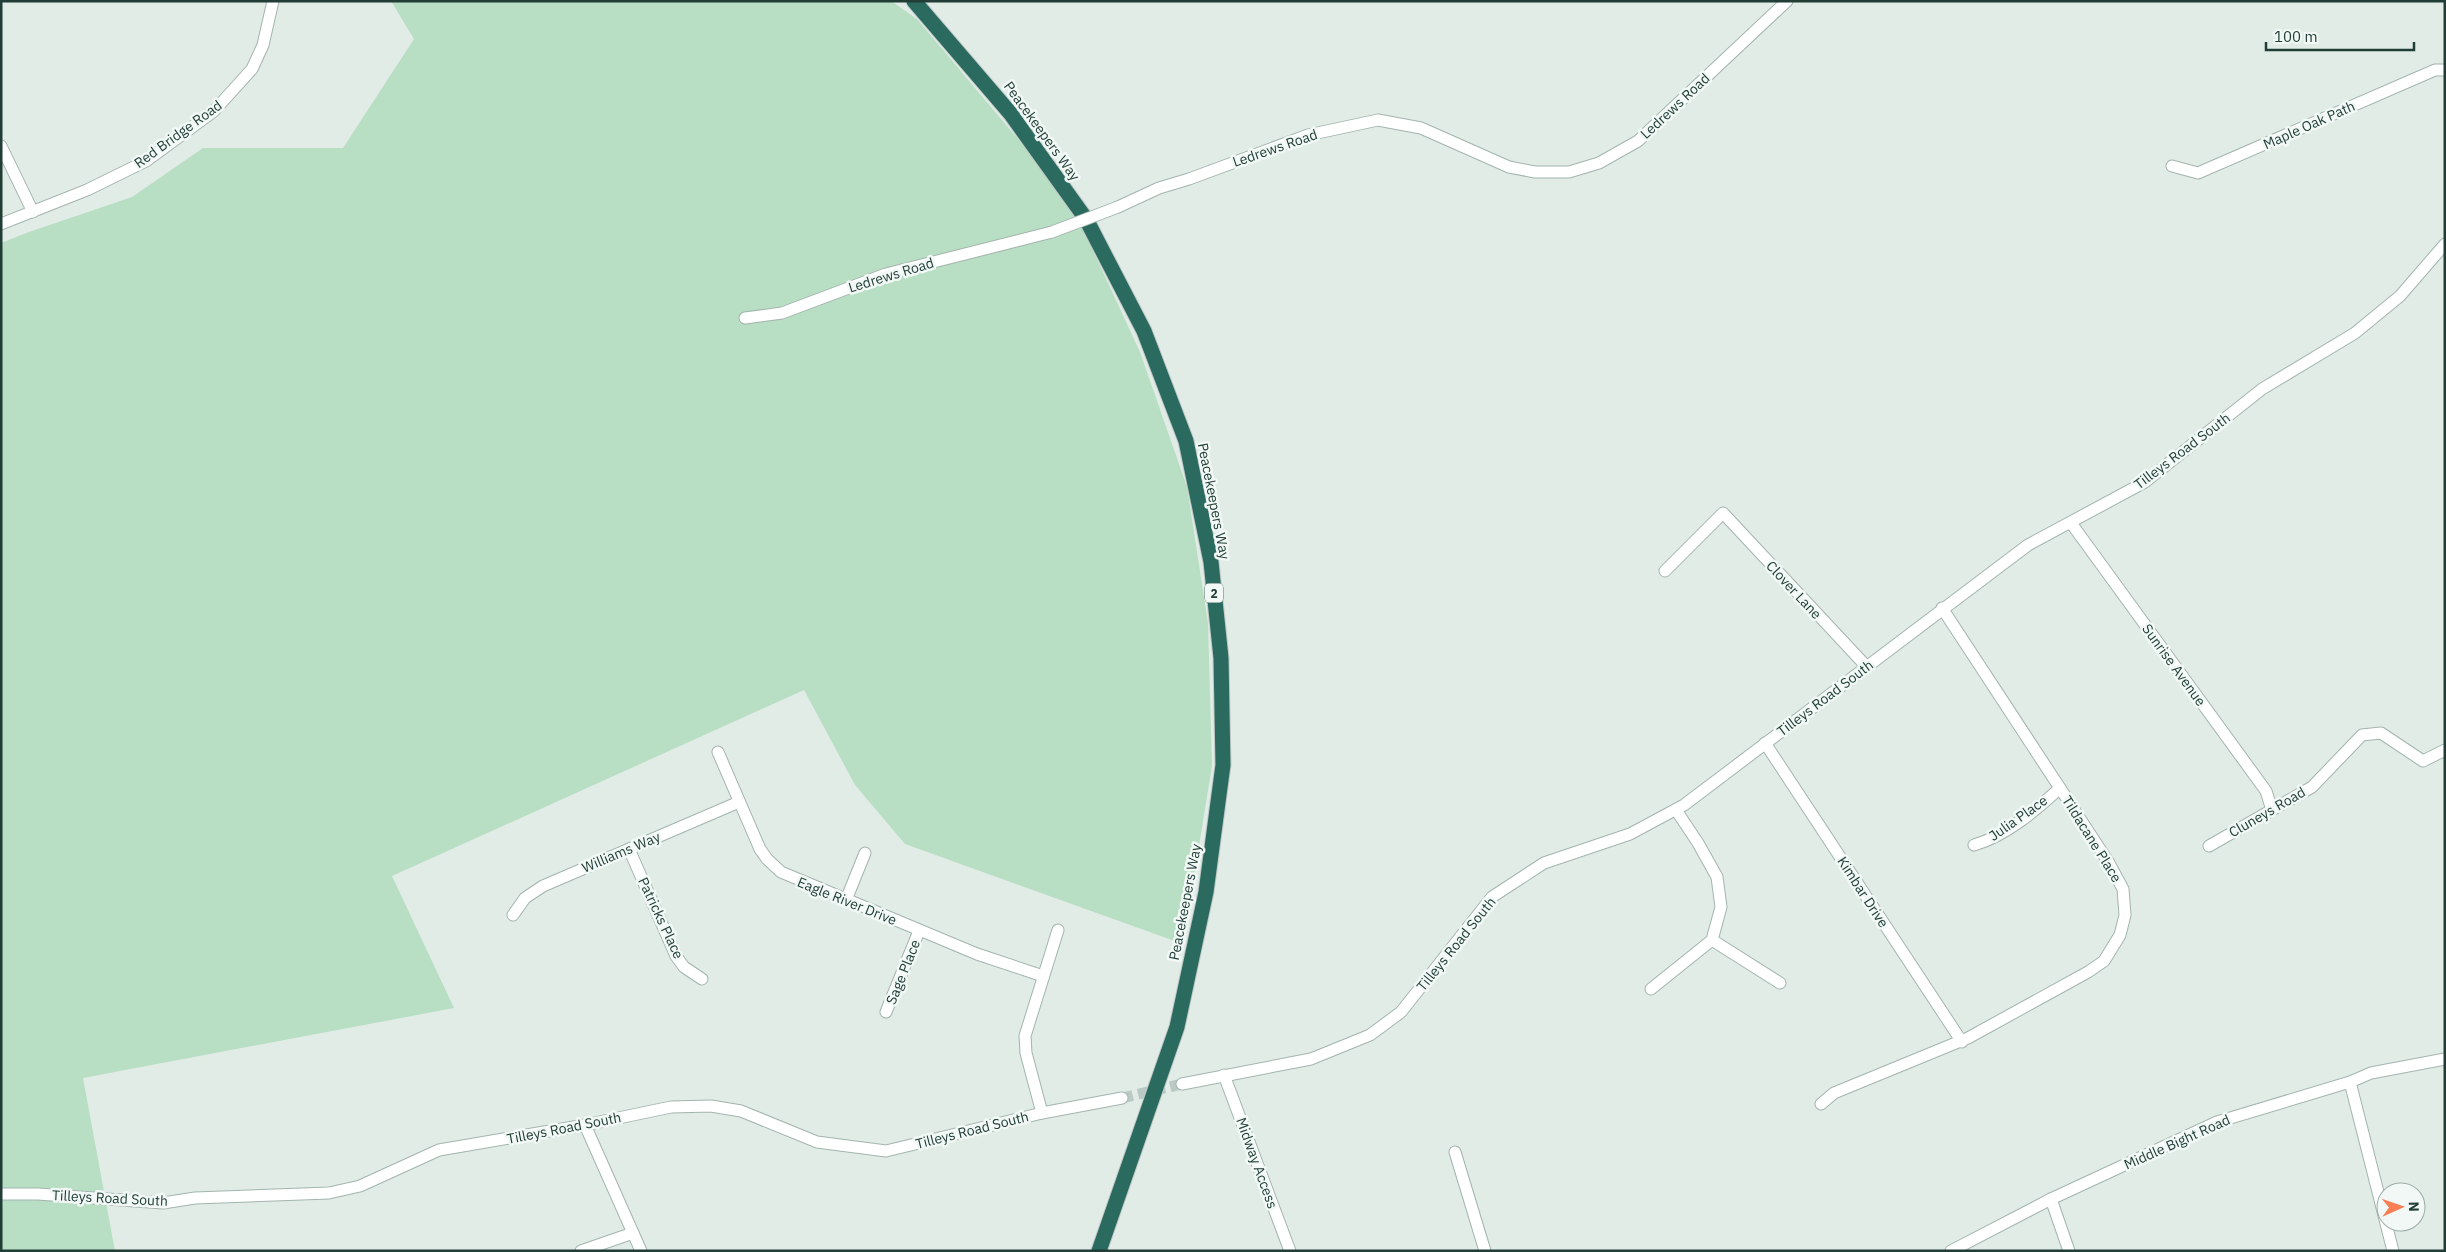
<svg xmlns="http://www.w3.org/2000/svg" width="2446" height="1252" font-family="'IBM Plex Sans',sans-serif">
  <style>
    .green { fill: #b8dec3 }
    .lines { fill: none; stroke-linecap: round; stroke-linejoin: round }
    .street-tunnel { stroke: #bac9c4; stroke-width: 11; stroke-dasharray: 11 5.5; stroke-linecap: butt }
    .street-casing { stroke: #a3b4ae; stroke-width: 13 }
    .highway-casing { stroke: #c1c9c7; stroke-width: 17 }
    .street { stroke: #fff; stroke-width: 11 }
    .highway { stroke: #2b6b5f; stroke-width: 15 }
    .street-bridge-casing { stroke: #a3b4ae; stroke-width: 13; stroke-linecap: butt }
    .street-bridge { stroke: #fff; stroke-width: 11 }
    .labels { text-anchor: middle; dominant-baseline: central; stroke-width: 5; stroke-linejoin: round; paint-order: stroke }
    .shield { fill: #f1f8f5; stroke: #5f756f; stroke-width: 1 }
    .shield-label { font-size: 12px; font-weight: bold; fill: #203d36 }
    .street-label { font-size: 14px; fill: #203d36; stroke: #f1f8f5 }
  </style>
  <rect width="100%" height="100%" fill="#e1ece7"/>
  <polygon class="green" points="391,1 891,1 917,19 1028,151 1084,231 1140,352 1187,487 1208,623 1212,766 1183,944 905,844 855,785 804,690 392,876 454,1008 83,1078 115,1251 1,1251 1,243 29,232 132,197 203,148 343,148 414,39"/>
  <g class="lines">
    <polyline class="street-tunnel" points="1122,1098 1182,1084"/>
    <g class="street-casing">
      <g id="street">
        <polyline points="1,146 33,212"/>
        <polyline points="2172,166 2198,173 2435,70 2445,70"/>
        <polyline points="1118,207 1159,188 1189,179 1308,135 1378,120 1421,128 1509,167 1535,172 1569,172 1599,163 1638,141 1787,1"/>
        <polyline points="1,224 87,190 146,161 214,111 252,69 263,45 273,1"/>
        <polyline points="745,318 782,313 886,274 1052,232"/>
        <polyline points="2071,523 2266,791 2272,810"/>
        <polyline points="1665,571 1723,513 1866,666"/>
        <polyline points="1765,743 1962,1042"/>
        <polyline points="718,752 760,849 767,859 781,872 977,954 1043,976"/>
        <path d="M1974,845C2006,836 2036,810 2060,788"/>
        <polyline points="2209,846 2312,787 2362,735 2381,733 2423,761 2445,750"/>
        <polyline points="629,849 676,956 684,967 702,979"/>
        <polyline points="846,900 865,853"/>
        <polyline points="513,915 525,898 543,886 739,802"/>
        <polyline points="1712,940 1780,983"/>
        <polyline points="1651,989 1712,940 1721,907 1717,877 1698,843 1676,810"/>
        <polyline points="886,1012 919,931"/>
        <polyline points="1224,1075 1290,1251"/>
        <polyline points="2350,1082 2393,1251"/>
        <polyline points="1182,1084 1311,1059 1370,1035 1401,1012 1492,897 1544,863 1630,834 1684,805 2028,545 2145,482 2262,389 2355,333 2400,296 2445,244"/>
        <polyline points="1821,1104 1834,1093 1968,1038 2088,972 2104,961 2120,935 2125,915 2123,889 2109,863 1942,608"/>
        <polyline points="1042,1113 1026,1053 1025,1036 1058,930"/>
        <polyline points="585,1125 641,1251"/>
        <polyline points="1455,1152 1485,1251"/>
        <polyline points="1,1194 38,1194 163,1203 195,1198 329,1193 360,1186 439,1150 585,1125 671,1107 711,1106 741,1111 817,1142 886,1151 1042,1113 1122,1098"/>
        <polyline points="2051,1199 2069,1251"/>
        <polyline points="581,1251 633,1233"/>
        <polyline points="1951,1251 2051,1199 2217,1122 2350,1082 2371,1073 2445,1059"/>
      </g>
    </g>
    <g class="highway-casing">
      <polyline id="highway" points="914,1 1010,113 1086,219 1144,331 1186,441 1211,562 1221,658 1223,765 1206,892 1177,1027 1099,1251"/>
    </g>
    <use href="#street" class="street"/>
    <use href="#highway" class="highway"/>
    <g class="street-bridge-casing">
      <polyline id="street-bridge" points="1052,232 1118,207"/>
    </g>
    <use href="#street-bridge" class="street-bridge"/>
  </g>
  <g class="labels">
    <rect class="shield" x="1205" y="583.5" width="18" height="19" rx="4"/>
    <g class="shield-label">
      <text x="1214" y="593">2</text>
    </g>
    <g class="street-label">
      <text transform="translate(1675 106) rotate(-43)">Ledrews Road</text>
      <text transform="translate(2309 125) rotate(-24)">Maple Oak Path</text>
      <text transform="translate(1042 131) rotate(54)">Peacekeepers Way</text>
      <text transform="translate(178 134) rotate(-36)">Red Bridge Road</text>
      <text transform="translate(1275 148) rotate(-19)">Ledrews Road</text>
      <text transform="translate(891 275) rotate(-17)">Ledrews Road</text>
      <text transform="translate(2182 451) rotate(-37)">Tilleys Road South</text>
      <text transform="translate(1214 501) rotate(79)">Peacekeepers Way</text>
      <text transform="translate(1794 590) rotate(47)">Clover Lane</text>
      <text transform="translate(2174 665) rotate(54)">Sunrise Avenue</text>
      <text transform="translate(1825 698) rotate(-37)">Tilleys Road South</text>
      <text transform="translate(2267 812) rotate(-30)">Cluneys Road</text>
      <text transform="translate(2018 818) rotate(-35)">Julia Place</text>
      <text transform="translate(2092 839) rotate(58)">Tildacane Place</text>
      <text transform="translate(621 852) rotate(-23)">Williams Way</text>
      <text transform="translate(1863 892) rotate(57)">Kimbar Drive</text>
      <text transform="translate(847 901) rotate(22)">Eagle River Drive</text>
      <text transform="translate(1185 902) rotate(-79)">Peacekeepers Way</text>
      <text transform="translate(661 918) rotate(65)">Patricks Place</text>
      <text transform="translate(1456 944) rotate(-51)">Tilleys Road South</text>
      <text transform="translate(903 972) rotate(-68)">Sage Place</text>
      <text transform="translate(564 1128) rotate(-11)">Tilleys Road South</text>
      <text transform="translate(972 1130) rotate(-14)">Tilleys Road South</text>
      <text transform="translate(2177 1142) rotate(-24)">Middle Bight Road</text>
      <text transform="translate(1257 1163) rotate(70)">Midway Access</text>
      <text transform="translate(110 1198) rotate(3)">Tilleys Road South</text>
    </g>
  </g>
  <rect width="2446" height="1252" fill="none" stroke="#203d36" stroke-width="5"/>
  <g transform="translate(2401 1207) rotate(88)"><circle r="24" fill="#f1f8f5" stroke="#9dada9"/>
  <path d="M0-4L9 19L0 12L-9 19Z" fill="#f77f53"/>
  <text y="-8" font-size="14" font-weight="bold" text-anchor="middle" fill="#203d36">N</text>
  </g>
  <path d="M2266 42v8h148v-8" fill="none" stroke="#203d36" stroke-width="2.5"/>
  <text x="2274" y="42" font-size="15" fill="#203d36" stroke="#f1f8f5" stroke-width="4" paint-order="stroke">100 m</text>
</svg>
